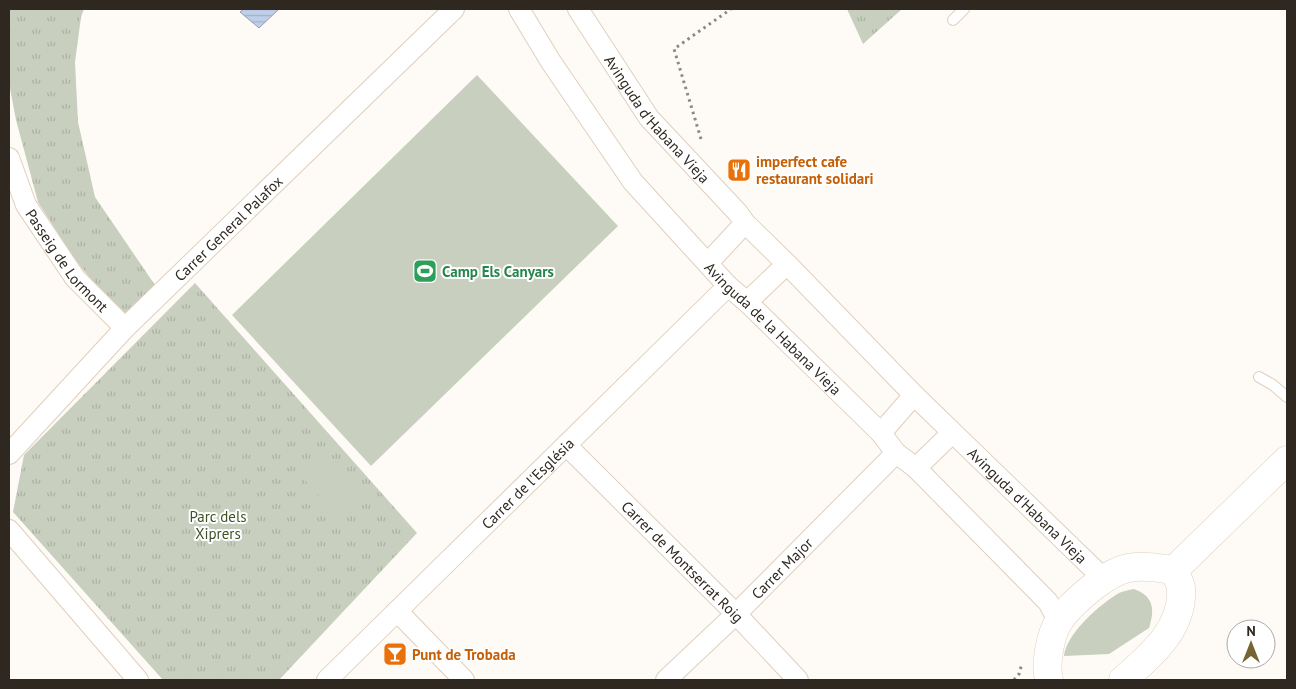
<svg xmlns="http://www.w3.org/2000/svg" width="1296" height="689" font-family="'PT Sans',sans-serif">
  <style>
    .grass { fill: url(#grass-tufts) }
    .garden { fill: #c8cfbe }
    .water { fill: url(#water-rules); stroke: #949cad }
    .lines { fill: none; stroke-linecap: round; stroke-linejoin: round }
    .lane-casing { stroke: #e0cfbd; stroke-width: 12 }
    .street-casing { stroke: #e0cfbd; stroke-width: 22 }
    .secondary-casing { stroke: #e0cfbd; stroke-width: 29 }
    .path { stroke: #8d8883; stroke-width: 3; stroke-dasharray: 2.5 4; stroke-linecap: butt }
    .lane { stroke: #fff; stroke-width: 10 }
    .street { stroke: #fff; stroke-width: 20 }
    .secondary { stroke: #fff; stroke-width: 28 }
    .labels { text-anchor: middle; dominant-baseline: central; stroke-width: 4; stroke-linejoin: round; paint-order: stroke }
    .street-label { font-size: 15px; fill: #2e2821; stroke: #fff }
    .food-label { font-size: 15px; font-weight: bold; fill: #c56008; stroke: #fff; text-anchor: start }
    .leisure-label { font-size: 15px; font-weight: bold; fill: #27864d; stroke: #fff; text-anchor: start }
    .park-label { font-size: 15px; fill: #3f5024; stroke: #fff }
  </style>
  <defs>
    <pattern id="grass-tufts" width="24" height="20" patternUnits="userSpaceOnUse" patternTransform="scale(1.25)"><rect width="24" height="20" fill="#c8cfbe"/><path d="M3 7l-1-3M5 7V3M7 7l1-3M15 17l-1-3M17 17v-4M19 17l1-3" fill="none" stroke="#acb2a3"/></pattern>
    <pattern id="water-rules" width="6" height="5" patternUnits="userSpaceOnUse" patternTransform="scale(1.25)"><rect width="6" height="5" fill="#bfcee9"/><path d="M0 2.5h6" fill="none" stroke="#a4b1c8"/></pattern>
  </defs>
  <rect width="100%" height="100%" fill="#fefbf7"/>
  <g class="grass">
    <polygon points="9,9 84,9 81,17 75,62 78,122 95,197 157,288 124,320 73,257 38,202 16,120 9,83"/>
    <polygon points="847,9 902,9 863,44"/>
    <polygon points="195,283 417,533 279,680 163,680 13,512 24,455"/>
  </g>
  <g class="garden">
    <polygon points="477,75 618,226 371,466 232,315"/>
    <polygon points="326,457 366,501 342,522 303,478"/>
    <path d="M1134,589C1154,596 1155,610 1149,628L1109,654L1064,656C1066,634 1100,604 1119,593C1123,591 1129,590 1134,589Z"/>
  </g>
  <polygon class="water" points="244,9 279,9 259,28 240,12"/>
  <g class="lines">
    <g class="lane-casing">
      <g id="lane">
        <polyline points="953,20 964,9"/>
        <polyline points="1259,377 1273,385 1287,397"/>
      </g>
    </g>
    <g class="street-casing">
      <g id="street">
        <path id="s1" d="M519,9L551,62L633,182L728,286L747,302L881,433L896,453L916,468L1048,602L1059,622"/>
        <path id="s2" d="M578,9L649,118L738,213L745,223L787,264L914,395L1104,579"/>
        <path id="s3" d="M9,158L26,205L75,278L125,328"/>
        <polyline points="708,263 745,223"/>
        <polyline points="747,302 787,264"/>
        <polyline points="881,433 914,395"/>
        <path id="s4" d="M566,445L736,614L798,680"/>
        <path id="s5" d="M9,454L125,328L454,9"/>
        <polyline points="916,468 952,433"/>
        <polyline points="9,530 138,680"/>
        <polyline points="397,611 464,680"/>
        <path id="s6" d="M327,680L728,286"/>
        <path id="s7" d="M666,680L736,614L896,453"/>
      </g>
    </g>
    <g class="secondary-casing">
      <g id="secondary">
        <polyline points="1174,570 1287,460"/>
        <path d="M1049,680C1045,664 1050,635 1059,621C1071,603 1101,578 1121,570C1138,564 1156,568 1174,570"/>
        <path d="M1123,680C1150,656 1184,629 1181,588C1180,582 1176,576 1174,570"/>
      </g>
    </g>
    <g class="path">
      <polyline points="701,139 674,49 731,9"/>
      <polyline points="1014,680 1019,674 1022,663"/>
    </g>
    <use href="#lane" class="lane"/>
    <use href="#street" class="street"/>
    <use href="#secondary" class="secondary"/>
  </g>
  <defs>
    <g id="restaurant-square" transform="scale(1.25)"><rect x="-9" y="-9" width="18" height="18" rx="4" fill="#e8710a" stroke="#fff"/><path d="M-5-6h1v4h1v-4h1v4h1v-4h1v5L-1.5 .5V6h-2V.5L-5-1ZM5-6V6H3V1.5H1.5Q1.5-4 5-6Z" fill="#fff"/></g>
    <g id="stadium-square" transform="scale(1.25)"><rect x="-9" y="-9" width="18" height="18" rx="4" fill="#2e9e5b" stroke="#fff"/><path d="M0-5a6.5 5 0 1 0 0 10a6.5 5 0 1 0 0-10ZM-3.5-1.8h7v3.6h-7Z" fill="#fff"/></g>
    <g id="bar-square" transform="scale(1.25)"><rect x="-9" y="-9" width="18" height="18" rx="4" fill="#e8710a" stroke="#fff"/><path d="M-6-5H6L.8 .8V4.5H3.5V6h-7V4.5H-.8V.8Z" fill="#fff"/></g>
  </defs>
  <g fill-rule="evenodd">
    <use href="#restaurant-square" x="739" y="170"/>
    <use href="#stadium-square" x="425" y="271"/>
    <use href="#bar-square" x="395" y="654"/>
  </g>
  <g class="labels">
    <g class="street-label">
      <text stroke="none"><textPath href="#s2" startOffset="136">Avinguda d'Habana Vieja</textPath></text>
      <text stroke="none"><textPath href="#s5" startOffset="315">Carrer General Palafox</textPath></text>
      <text stroke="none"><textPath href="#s3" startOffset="119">Passeig de Lormont</textPath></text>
      <text stroke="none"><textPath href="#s1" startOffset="410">Avinguda de la Habana Vieja</textPath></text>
      <text stroke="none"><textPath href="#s6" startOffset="281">Carrer de l'Església</textPath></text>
      <text stroke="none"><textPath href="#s2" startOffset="672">Avinguda d'Habana Vieja</textPath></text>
      <text stroke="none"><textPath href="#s4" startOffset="165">Carrer de Montserrat Roig</textPath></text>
      <text stroke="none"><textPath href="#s7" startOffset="161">Carrer Major</textPath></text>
    </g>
    <g class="food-label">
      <text x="756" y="161">imperfect cafe<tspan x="756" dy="17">restaurant solidari</tspan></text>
      <text x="412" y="654">Punt de Trobada</text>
    </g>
    <g class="leisure-label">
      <text x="442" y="271">Camp Els Canyars</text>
    </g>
    <g class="park-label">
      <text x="218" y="516">Parc dels<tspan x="218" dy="17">Xiprers</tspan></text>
    </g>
  </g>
  <rect width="1296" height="689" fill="none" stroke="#2e2821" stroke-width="20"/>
  <g transform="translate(1251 644)"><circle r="24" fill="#ffffff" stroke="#aba9a6"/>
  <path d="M0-4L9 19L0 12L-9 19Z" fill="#766432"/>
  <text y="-8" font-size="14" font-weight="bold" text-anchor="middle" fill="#2e2821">N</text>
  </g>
</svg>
